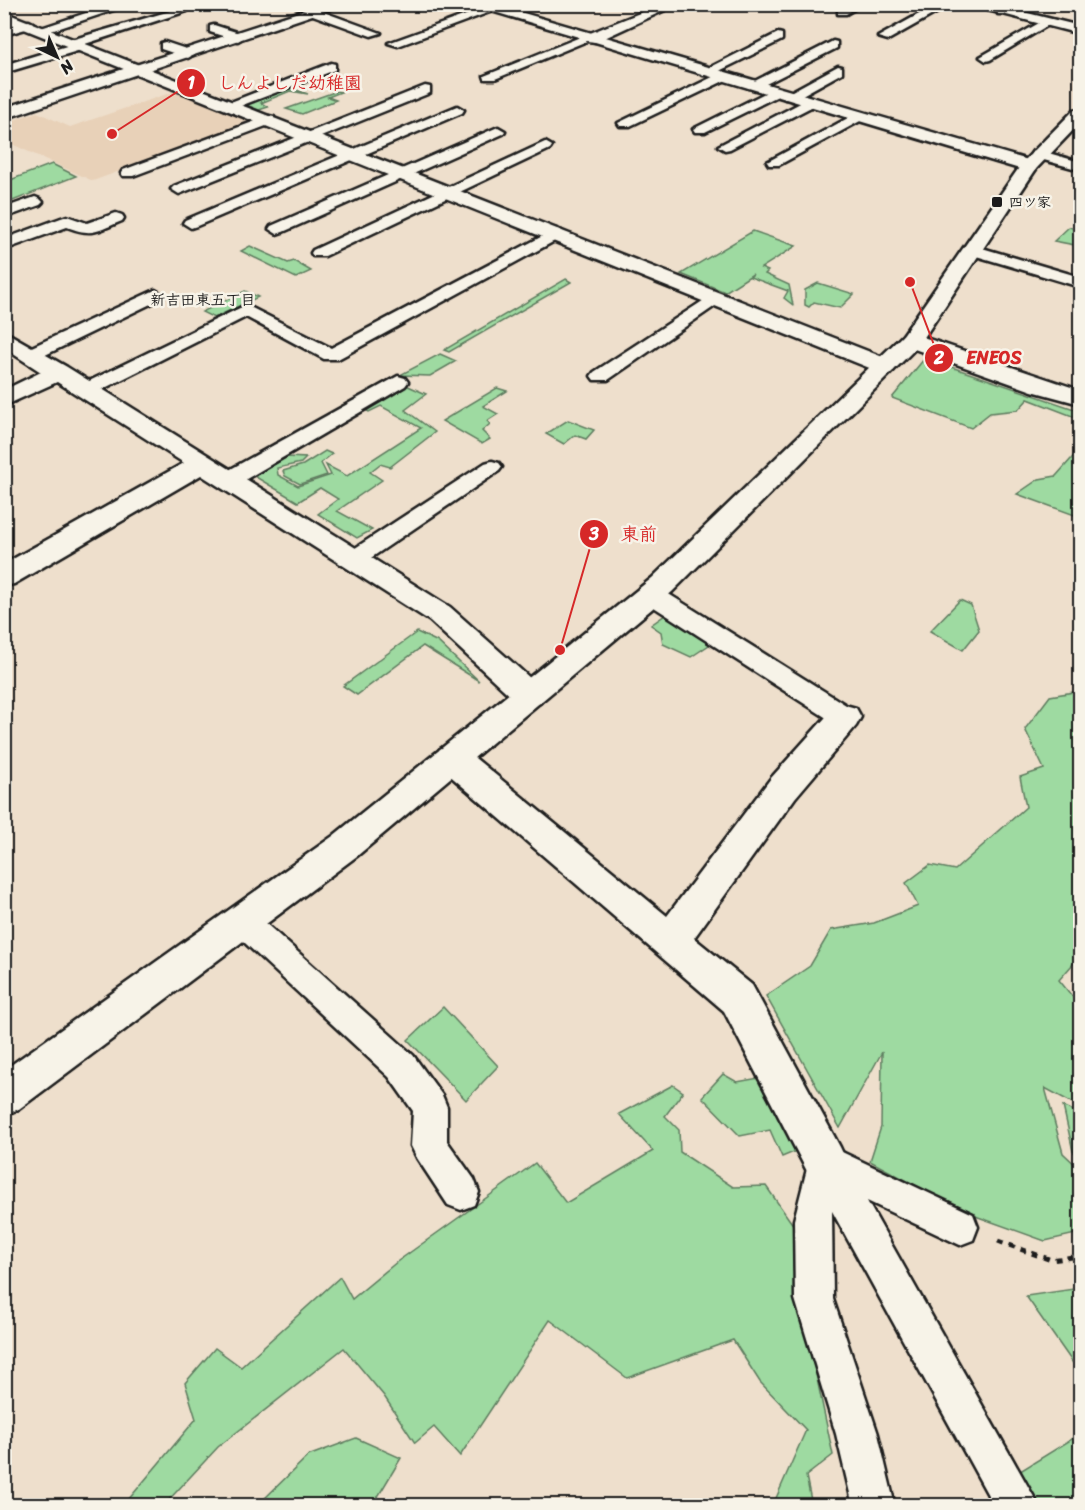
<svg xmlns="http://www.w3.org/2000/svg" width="1085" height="1510" font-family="Sriracha,'Klee One',sans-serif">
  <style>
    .built { fill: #e8d1b8 }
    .green { fill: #9edaa1; stroke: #5d7b5e; stroke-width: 1.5 }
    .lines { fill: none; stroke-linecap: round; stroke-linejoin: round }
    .lane-casing { stroke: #1c1c1c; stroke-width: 5 }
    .street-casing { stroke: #1c1c1c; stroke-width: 5 }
    .secondary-casing { stroke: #1c1c1c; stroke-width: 5 }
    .path { stroke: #1c1c1c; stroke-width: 5; stroke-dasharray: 6 6; stroke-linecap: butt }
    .lane { fill: #f7f3e8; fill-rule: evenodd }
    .street { fill: #f7f3e8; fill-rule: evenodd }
    .secondary { fill: #f7f3e8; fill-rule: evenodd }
    .poi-dot { fill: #1c1c1c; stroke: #f7f3e8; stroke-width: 2 }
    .labels { text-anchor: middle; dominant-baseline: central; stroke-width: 5; stroke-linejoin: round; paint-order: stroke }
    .far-poi-label { font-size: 14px; font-weight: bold; fill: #1c1c1c; stroke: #f7f3e8; text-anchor: start }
    .far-neighbourhood-label { font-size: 15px; font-weight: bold; fill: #1c1c1c; stroke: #f7f3e8 }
    .leader { fill: none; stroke: #d62828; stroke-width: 2 }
    .callout-dot { fill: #d62828; stroke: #f7f3e8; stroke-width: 2 }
    .mark-label { font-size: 18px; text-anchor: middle; font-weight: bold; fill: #fff }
    .callout-label { font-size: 18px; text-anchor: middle; font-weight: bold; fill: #d62828; stroke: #f7f3e8; stroke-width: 5; stroke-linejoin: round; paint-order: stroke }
  </style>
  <rect width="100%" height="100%" fill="#eedfcc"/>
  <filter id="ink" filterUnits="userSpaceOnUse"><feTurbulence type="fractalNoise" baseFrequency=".0167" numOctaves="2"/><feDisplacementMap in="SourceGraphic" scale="12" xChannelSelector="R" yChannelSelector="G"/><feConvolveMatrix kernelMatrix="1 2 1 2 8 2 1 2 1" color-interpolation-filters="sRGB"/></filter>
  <g filter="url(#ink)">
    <polygon class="built" points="176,91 251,122 93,181 5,141 5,123 37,112 70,127"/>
    <g class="green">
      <polygon points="298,82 304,84 293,89 308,94 290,91 261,103 268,107 259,110 243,104"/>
      <polygon points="337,91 341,92 328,97 336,100 302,114 286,109"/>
      <polygon points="52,164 76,176 5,204 5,182"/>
      <polygon points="1069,227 1080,230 1080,246 1054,241"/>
      <polygon points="753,231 796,246 761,268 768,271 765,274 789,285 793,305 784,298 788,291 750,277 753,274 725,292 681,274"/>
      <polygon points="250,246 288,263 294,261 311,271 296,278 241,251"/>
      <polygon points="566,279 571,282 449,352 444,350"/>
      <polygon points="818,283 854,294 840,308 814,302 809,307 805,305 805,290"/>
      <polygon points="245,291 258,297 214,318 202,312"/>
      <polygon points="440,354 456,361 430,376 400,375"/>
      <polygon points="925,358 1080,411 1080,419 1028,399 1018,410 990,413 971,428 892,398"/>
      <polygon points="406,385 426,394 405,410 435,432 390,467 380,464 370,472 382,480 337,511 372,530 357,538 318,514 338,499 320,488 298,502 254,476 287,457 306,458 301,463 277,468 278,475 298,486 331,475 326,465 347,476 421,428 381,406 369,412 363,409"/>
      <polygon points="497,388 507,391 483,406 498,414 487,421 490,424 482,431 490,439 482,444 442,421"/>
      <polygon points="568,420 594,430 586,439 575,435 564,444 546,434"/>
      <polygon points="1080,449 1080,517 1017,494 1039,479 1056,476"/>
      <polygon points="325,451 332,454 321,463 327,475 300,484 285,476 283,471 303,465"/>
      <polygon points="960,600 971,605 979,630 963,650 930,631"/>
      <polygon points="668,613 712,643 691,657 663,644 661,632 651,625"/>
      <polygon points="417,632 438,642 479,681 423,646 357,695 343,686"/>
      <polygon points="1080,691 1080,956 1059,980 1080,1006 1080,1107 1045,1088 1063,1153 1080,1169 1080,1233 1045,1241 967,1213 870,1161 881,1127 882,1052 840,1128 766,996 810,966 831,930 874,923 918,906 906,883 930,865 955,870 1026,807 1020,777 1044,769 1025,729 1050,696"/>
      <polygon points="443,1007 498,1066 466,1100 408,1040"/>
      <polygon points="723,1074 737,1082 759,1078 806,1147 782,1157 770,1130 740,1136 702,1097"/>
      <polygon points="673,1085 683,1092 665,1116 679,1130 680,1152 733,1187 766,1186 798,1232 800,1298 833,1455 806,1476 812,1505 773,1505 806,1430 760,1382 733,1340 627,1378 550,1320 460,1456 434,1427 415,1443 384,1396 344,1348 218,1447 164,1505 123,1506 196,1419 185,1383 215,1348 241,1367 340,1277 352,1299 398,1261 535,1163 566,1203 653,1151 619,1114"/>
      <polygon points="1063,1106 1080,1114 1080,1158 1073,1151"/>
      <polygon points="1080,1288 1080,1373 1026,1296"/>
      <polygon points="1080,1434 1080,1505 1039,1505 1017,1473"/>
      <polygon points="356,1438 401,1458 373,1505 258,1505 308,1456"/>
    </g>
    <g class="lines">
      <g class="lane-casing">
        <g id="lane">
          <polygon points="113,4 132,4 45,33 35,30"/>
          <polygon points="662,4 678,4 596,42 587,41 495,79 485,79 484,76"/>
          <polygon points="848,4 863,4 846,14 838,14 838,10"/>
          <polygon points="937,4 952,4 888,40 878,37"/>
          <polygon points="1006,4 1019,4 1006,14 998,14 998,10"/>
          <polygon points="488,7 498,9 398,46 388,43"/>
          <polygon points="177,9 187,11 85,44 84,49 4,73 4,65 70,45 71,40"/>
          <polygon points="310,10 318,10 381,33 371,36 310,14"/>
          <polygon points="1046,19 1052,22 1050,24 990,60 986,61 980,57"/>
          <polygon points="29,21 33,23 33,27 4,35 4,28"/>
          <polygon points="214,25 242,34 244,37 238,41 210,32 210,26"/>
          <polygon points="778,33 782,34 782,40 711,75 703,75 701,72"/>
          <polygon points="833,41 837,42 837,48 758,88 748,88 747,85"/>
          <polygon points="165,42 192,51 194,54 188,58 161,49 161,43"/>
          <polygon points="331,63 335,64 335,70 235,108 230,109 223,105"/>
          <polygon points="838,66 842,67 842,73 795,99 785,99 783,96"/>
          <polygon points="723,72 729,76 728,79 630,126 620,126 618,123"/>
          <polygon points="425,86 430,87 430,93 184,192 179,194 171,189 174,186"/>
          <polygon points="775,88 780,89 780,95 705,132 695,132 693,129"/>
          <polygon points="810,98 815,99 815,105 730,149 725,150 718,146"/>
          <polygon points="457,106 464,110 462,113 197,226 191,228 183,223 185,220"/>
          <polygon points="859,112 864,113 864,119 779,165 769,165 767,162"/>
          <polygon points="269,116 274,117 274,123 133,176 123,176 121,173 123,170"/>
          <polygon points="498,127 505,131 503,134 283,232 277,234 269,229 271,226"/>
          <polygon points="545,142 552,146 550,149 325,256 313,256 311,253 313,250"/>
          <polygon points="1038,150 1080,162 1080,170 1033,157 1031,154 1033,151"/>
          <polygon points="35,197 40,199 43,202 40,205 4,218 4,208"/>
          <path d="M116,213L122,215L124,218L122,221C97,231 93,237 67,227L4,250V239L61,218L67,216L87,223Z"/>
          <polygon points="556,229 562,231 564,234 562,237 338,359 324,359 246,317 93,394 79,394 76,390 79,386 246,305 331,348"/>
          <polygon points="972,245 1080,277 1080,287 966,253 964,250"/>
          <polygon points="155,290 164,295 161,299 37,359 23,359 21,355 23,351"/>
          <polygon points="715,293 724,298 721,302 608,380 594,380 591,376 594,372"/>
          <polygon points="398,376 405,378 408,382 405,386 236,485 220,485 217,480 220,475"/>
          <polygon points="492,461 499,463 502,467 499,471 362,564 354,567 346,564 343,559 346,554 485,463"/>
          <polygon points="651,586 659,588 854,710 858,717 854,724 845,727 836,724 643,600 639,594 643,588"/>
          <polygon points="242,908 253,912 413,1055 442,1095 447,1107 447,1141 474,1179 479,1192 474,1205 461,1210 448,1205 417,1158 411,1146 413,1111 389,1077 231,930 227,921 231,912"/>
          <polygon points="825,1144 973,1214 978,1227 973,1240 960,1245 867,1201 1039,1506 994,1506 832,1211 833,1299 878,1434 895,1506 853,1506 836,1434 795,1299 794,1220 812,1149"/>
        </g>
      </g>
      <g class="street-casing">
        <g id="street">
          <polygon points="468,4 492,4 1035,162 1038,166 1035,170 1023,170"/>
          <polygon points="964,4 991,4 1080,26 1080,34"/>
          <polygon points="4,12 893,361 897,366 893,371 877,371 4,21"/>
          <polygon points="4,331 67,367 450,607 540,687 545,695 540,703 529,707 518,703 430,621 201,475 14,584 4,586 4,564 184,463 57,382 4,406 4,390 41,372 4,348"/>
          <polygon points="911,333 1080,390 1080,404 1032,391 903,345 900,340 903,335"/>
          <polygon points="845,705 856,708 861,717 856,726 795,798 694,938 752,985 840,1147 847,1162 840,1177 825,1184 810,1177 724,1011 440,767 435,758 440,749 452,745 464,749 667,916 771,778 834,708"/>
        </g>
      </g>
      <g class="secondary-casing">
        <g id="secondary">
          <polygon points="323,4 345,4 4,119 4,108"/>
          <polygon points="1080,109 1080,123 1036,169 919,345 672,592 357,856 19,1109 4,1115 4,1070 333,836 652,578 903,335 1023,162 1074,110"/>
        </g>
      </g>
      <polyline class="path" points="998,1241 1051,1260 1080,1256"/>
      <use href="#lane" class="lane"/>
      <use href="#street" class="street"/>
      <use href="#secondary" class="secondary"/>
    </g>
  </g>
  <rect class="poi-dot" x="991" y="196" width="12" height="12" rx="3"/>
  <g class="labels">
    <g class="far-poi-label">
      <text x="1009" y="202">四ツ家</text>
    </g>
    <g class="far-neighbourhood-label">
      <text x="203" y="300">新吉田東五丁目</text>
    </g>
  </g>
  <path class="leader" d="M112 134L191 83M910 282L939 358M560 650L594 534"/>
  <g class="callout-dot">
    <circle cx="112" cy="134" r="6"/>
    <circle cx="910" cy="282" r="6"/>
    <circle cx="560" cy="650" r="6"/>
    <circle cx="191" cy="83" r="15"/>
    <circle cx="939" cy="358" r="15"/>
    <circle cx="594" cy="534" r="15"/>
  </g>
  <g class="mark-label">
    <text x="191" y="89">1</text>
    <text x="939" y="364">2</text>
    <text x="594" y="540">3</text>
  </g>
  <g class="callout-label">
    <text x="290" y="89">しんよしだ幼稚園</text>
    <text x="994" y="364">ENEOS</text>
    <text x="639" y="540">東前</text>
  </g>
  <rect width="1085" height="1510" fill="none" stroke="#f7f3e8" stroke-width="24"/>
  <rect x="12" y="12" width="1061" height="1486" fill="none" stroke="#1c1c1c" stroke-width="2" filter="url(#ink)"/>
  <g transform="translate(57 57) rotate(136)" stroke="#f7f3e8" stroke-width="4.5" paint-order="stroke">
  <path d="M0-4.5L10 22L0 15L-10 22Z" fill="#1c1c1c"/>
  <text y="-9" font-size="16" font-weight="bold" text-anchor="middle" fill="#1c1c1c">N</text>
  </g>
</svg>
